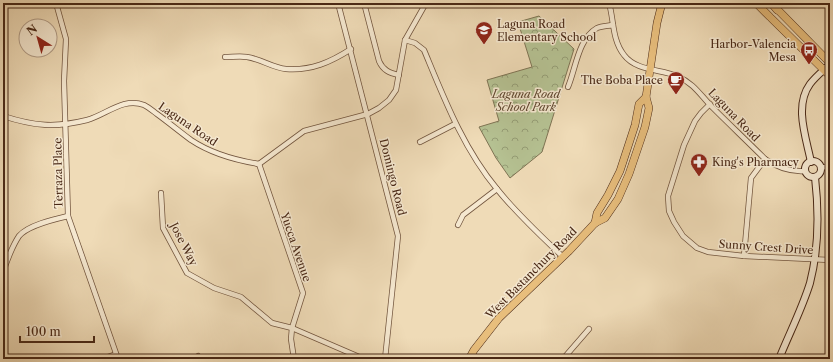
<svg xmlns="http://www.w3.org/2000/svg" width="833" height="362" font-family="'Libre Caslon Text',serif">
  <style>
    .park { fill: url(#park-crowns); stroke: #7f7454 }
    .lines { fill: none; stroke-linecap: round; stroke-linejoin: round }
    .street-casing { stroke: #72553e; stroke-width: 6 }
    .secondary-casing { stroke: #492816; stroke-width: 8 }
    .primary-casing { stroke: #492816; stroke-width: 8 }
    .street { stroke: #f5e8d0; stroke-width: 4.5 }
    .secondary { stroke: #f5e8d0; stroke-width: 6 }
    .primary { stroke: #e8be7c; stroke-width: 7 }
    .labels { text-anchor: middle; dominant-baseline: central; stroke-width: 3; stroke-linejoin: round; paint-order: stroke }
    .poi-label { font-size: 11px; fill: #492816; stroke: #f5e8d0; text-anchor: start }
    .park-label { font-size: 11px; font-style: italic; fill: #5f472f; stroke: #f5e8d0 }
    .street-label { font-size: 11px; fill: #492816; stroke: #f5e8d0 }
  </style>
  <defs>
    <pattern id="park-crowns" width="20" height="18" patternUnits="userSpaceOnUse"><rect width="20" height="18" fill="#b5c192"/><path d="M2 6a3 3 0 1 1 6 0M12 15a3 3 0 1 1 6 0" fill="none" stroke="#959d76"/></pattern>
  </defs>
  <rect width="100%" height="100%" fill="#efdbb7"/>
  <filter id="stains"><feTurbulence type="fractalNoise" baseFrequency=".005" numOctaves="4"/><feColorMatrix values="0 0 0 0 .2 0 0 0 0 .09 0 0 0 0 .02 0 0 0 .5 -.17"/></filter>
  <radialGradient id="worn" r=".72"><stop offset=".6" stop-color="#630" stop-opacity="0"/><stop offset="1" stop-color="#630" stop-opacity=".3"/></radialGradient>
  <polygon class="park" points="539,16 574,49 542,152 510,178 496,158 479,127 499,121 487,80 532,67 518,22"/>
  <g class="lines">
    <g class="street-casing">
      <g id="street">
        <polyline points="56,3 66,39 64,81 68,216 118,359"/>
        <polyline points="338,3 398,236 385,359"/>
        <path d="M364,3L379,61C383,70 389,73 399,75"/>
        <path d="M609,3C614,20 612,40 624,55C636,71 660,69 677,76C695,84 700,95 713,108C730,125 748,142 765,159C778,168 790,172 805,171"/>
        <path d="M405,40L415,43L424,50C444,98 463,148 497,189C517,214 540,235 563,257"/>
        <path d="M225,57C232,57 241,56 247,57C261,59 273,68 286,69C311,71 331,62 351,49"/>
        <path d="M568,87C576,68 578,39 597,28C602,26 608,26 613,25"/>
        <polyline points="710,104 701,113 695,121 684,145 668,196 669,211 674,222 683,236 697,248 708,252 744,256 830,260"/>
        <path d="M3,116C34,126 55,128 87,120C106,115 123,97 144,105C148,107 153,111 157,114C168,122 179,131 191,140C212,154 234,160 259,164L304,131L368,114L379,108L389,100L396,90L405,40L426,3"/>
        <polyline points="420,142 455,124"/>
        <polyline points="259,164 303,293 292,328 291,339 294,359"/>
        <polyline points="820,168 830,166"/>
        <polyline points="161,193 163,228 187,273 214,288 241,297 272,323 292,328 364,359"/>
        <polyline points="458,225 463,215 497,189"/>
        <polyline points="744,256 751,178 765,159"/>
        <path d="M3,273C6,262 13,245 19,236C28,225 55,219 68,216"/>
        <polyline points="198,356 200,359"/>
        <polyline points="102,359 116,354"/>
        <polyline points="563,359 589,329"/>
      </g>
    </g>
    <g class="secondary-casing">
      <g id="secondary">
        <circle cx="813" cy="169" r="8"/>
        <path d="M811,162C806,137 794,106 810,84C816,76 824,70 830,64"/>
        <path d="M779,359C789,334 802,309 810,283C819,248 819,212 815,177"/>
      </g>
    </g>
    <g class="primary-casing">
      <g id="primary">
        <polyline points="756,3 770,17"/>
        <polyline points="771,3 777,10"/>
        <polyline points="779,11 830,63"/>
        <polyline points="772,19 830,76"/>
        <polyline points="595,223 597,213 608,195 620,171 635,125 639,104 646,97"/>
        <polyline points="469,359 474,350 499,318 569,251 595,223 605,218 618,199 629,174 645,127 649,108 646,97 657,23 662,3"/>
      </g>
    </g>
    <use href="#street" class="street"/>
    <use href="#secondary" class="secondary"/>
    <use href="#primary" class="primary"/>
  </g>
  <defs>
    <g id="school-pin" transform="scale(0.9)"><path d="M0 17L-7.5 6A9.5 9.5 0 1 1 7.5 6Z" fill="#8f2418" stroke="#f5e8d0"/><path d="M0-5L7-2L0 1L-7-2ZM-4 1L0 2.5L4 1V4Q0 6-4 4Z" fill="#fff"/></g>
    <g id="bus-pin" transform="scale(0.9)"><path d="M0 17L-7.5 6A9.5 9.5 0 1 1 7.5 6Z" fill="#8f2418" stroke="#f5e8d0"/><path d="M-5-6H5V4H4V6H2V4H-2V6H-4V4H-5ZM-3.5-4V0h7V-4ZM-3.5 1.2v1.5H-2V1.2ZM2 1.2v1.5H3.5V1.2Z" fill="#fff"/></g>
    <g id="cafe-pin" transform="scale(0.9)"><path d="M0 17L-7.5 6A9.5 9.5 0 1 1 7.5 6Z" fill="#8f2418" stroke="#f5e8d0"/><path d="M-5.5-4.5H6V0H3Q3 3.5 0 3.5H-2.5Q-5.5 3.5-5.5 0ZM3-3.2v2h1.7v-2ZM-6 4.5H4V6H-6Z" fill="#fff"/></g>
    <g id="pharmacy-pin" transform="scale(0.9)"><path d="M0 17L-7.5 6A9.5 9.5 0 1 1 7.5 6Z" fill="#8f2418" stroke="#f5e8d0"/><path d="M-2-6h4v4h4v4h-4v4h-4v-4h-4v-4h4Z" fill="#fff"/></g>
  </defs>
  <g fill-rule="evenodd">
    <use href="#school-pin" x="484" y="30"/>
    <use href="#bus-pin" x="809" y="50"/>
    <use href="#cafe-pin" x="676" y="80"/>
    <use href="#pharmacy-pin" x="699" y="162"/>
  </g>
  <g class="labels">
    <g class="poi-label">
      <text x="497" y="24">Laguna Road<tspan x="497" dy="13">Elementary School</tspan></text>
      <text x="796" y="44" text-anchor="end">Harbor-Valencia<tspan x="796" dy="13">Mesa</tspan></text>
      <text x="663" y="80" text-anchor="end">The Boba Place</text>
      <text x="712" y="162">King's Pharmacy</text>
    </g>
    <g class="park-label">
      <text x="526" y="94">Laguna Road<tspan x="526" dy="13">School Park</tspan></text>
    </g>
    <g class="street-label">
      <text transform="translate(734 115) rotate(46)">Laguna Road</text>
      <text transform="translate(188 124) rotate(34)">Laguna Road</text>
      <text transform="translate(58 173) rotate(-91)">Terraza Place</text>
      <text transform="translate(393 177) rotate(76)">Domingo Road</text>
      <text transform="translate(184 244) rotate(63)">Jose Way</text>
      <text transform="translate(296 247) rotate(71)">Yucca Avenue</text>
      <text transform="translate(766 247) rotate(4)">Sunny Crest Drive</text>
      <text transform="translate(531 273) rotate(-45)">West Bastanchury Road</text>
    </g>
  </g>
  <rect width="833" height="362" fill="none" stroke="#efdbb7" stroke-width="16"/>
  <rect x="4" y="4" width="825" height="354" fill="none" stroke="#492816" stroke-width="2"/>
  <rect x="8" y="8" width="817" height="346" fill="none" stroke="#492816"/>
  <g transform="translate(38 38) rotate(323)"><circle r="19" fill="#f5e8d0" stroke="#b09b86"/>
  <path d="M0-3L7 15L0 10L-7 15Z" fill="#8f2418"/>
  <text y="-6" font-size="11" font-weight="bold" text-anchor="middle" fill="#492816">N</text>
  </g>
  <path d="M20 336v6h74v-6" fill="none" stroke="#492816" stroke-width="2"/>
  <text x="26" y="336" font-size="12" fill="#492816" stroke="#f5e8d0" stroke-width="3" paint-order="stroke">100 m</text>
  <rect width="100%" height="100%" filter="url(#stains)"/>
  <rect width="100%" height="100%" fill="url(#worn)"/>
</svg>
